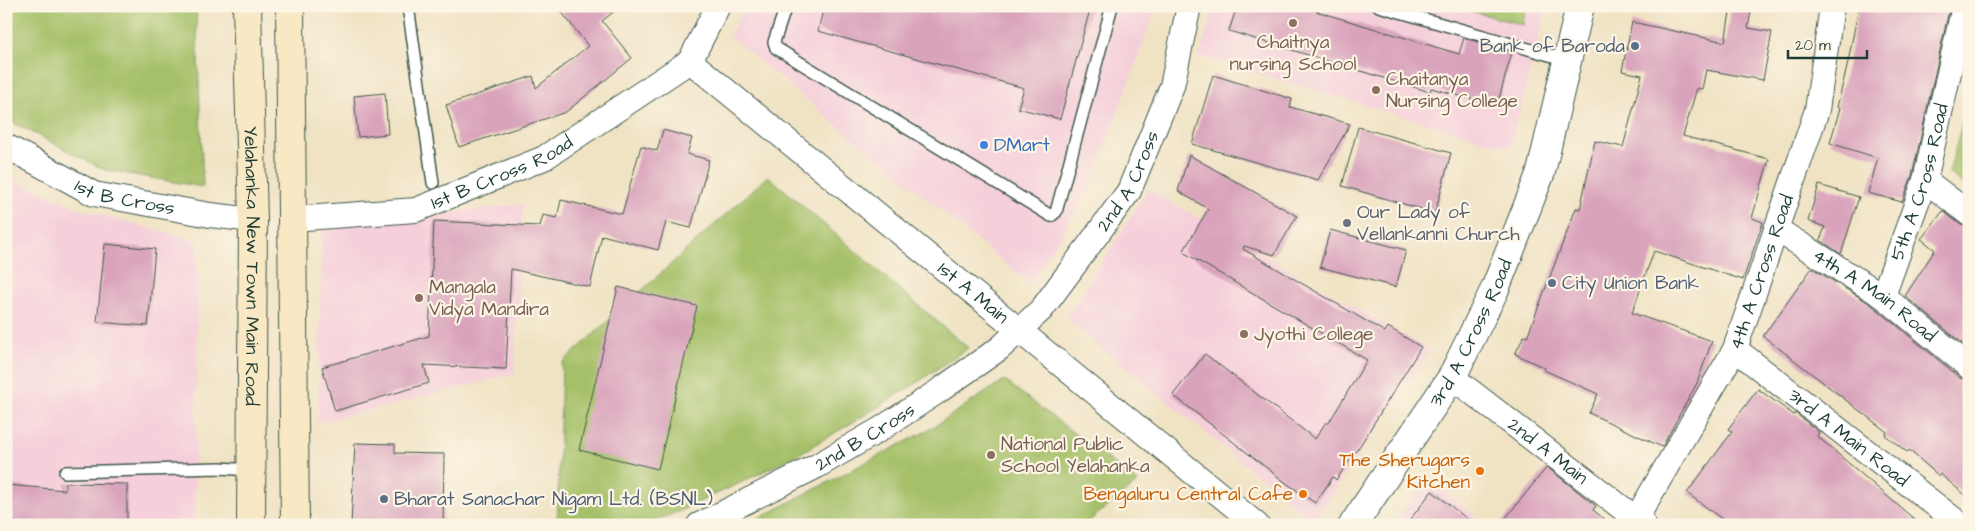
<svg xmlns="http://www.w3.org/2000/svg" width="1975" height="531" font-family="'Architects Daughter',sans-serif">
  <style>
    .built { fill: #f5cfda }
    .green { fill: #a5c067; stroke: #627e4e }
    .building { fill: #d9a3bc }
    .lines { fill: none; stroke-linecap: round; stroke-linejoin: round }
    .service-casing { stroke: #3e564a; stroke-width: 14 }
    .minor-casing { stroke: #3e564a; stroke-width: 26 }
    .tertiary-casing { stroke: #3e564a; stroke-width: 30 }
    .secondary-casing { stroke: #3e564a; stroke-width: 30 }
    .service { stroke: #fff; stroke-width: 11 }
    .minor { stroke: #fff; stroke-width: 24 }
    .tertiary { stroke: #fff; stroke-width: 28 }
    .secondary { stroke: #f8e8c3; stroke-width: 28 }
    .education-dot { fill: #8d6e63; stroke: #fcf5e5; stroke-width: 2 }
    .service-dot { fill: #5c6f8a; stroke: #fcf5e5; stroke-width: 2 }
    .shop-dot { fill: #3f7fe0; stroke: #fcf5e5; stroke-width: 2 }
    .worship-dot { fill: #6b7280; stroke: #fcf5e5; stroke-width: 2 }
    .food-dot { fill: #e8710a; stroke: #fcf5e5; stroke-width: 2 }
    .labels { text-anchor: middle; dominant-baseline: central; stroke-width: 4.5; stroke-linejoin: round; paint-order: stroke }
    .education-label { font-size: 19px; fill: #785e54; stroke: #fcf5e5; text-anchor: start }
    .service-label { font-size: 19px; fill: #4e5e75; stroke: #fcf5e5; text-anchor: start }
    .shop-label { font-size: 19px; fill: #366cbe; stroke: #fcf5e5; text-anchor: start }
    .street-label { font-size: 19px; fill: #1f3d34; stroke: #fcf5e5 }
    .worship-label { font-size: 19px; fill: #5b616d; stroke: #fcf5e5; text-anchor: start }
    .food-label { font-size: 19px; fill: #c56008; stroke: #fcf5e5; text-anchor: end }
  </style>
  <rect width="100%" height="100%" fill="#fcf5e5"/>
  <filter id="ink" filterUnits="userSpaceOnUse"><feTurbulence type="fractalNoise" baseFrequency=".02" numOctaves="2"/><feDisplacementMap in="SourceGraphic" scale="10" xChannelSelector="R" yChannelSelector="G"/><feConvolveMatrix kernelMatrix="1 2 1 2 8 2 1 2 1" color-interpolation-filters="sRGB"/></filter>
  <filter id="wash" filterUnits="userSpaceOnUse"><feTurbulence type="fractalNoise" baseFrequency=".0096" numOctaves="4" result="noise"/><feDisplacementMap in="SourceGraphic" scale="20" xChannelSelector="R" yChannelSelector="G"/><feGaussianBlur stdDeviation="1.12" result="paint"/><feColorMatrix in="noise" values="0 0 0 0 0 0 0 0 0 0 0 0 0 0 0 0 0 1.4 0 .05"/><feComposite in="paint" operator="in"/></filter>
  <g filter="url(#wash)">
    <rect width="100%" height="100%" fill="#f0e3c4"/>
    <g class="built">
      <polygon points="746,6 1157,6 1090,188 1030,284 729,36"/>
      <polygon points="1215,6 1547,6 1510,148 1199,56"/>
      <polygon points="6,176 80,209 198,241 195,525 6,525"/>
      <polygon points="1148,189 1430,350 1314,521 1066,319"/>
      <polygon points="523,204 514,374 318,423 322,222 414,217"/>
      <polygon points="1428,479 1486,525 1393,525"/>
    </g>
    <g class="green">
      <polygon points="6,6 196,6 203,187 105,170 6,119"/>
      <polygon points="1452,6 1526,6 1523,25"/>
      <polygon points="1969,96 1969,189 1949,173"/>
      <polygon points="768,176 968,348 912,386 855,421 797,455 736,485 677,512 644,525 557,525 562,363"/>
      <polygon points="1004,380 1138,482 1084,525 746,525 932,428"/>
    </g>
    <g id="blocks">
      <g class="building">
        <polygon points="557,6 621,6 602,21 632,58 566,112 459,147 446,105 533,76 536,88 588,46"/>
        <polygon points="824,6 1091,6 1060,119 1018,108 1024,88 818,31"/>
        <polygon points="1237,6 1299,6 1459,54 1464,38 1512,52 1497,106 1431,88 1430,92 1229,31"/>
        <polygon points="1731,6 1752,6 1748,28 1772,32 1763,80 1706,70 1702,89 1697,88 1683,136 1769,159 1752,218 1763,222 1743,280 1654,251 1632,313 1712,341 1697,383 1662,447 1589,413 1598,394 1544,370 1545,368 1515,354 1524,336 1527,337 1576,208 1580,209 1595,141 1623,147 1642,75 1622,71 1632,22 1725,42"/>
        <polygon points="1859,6 1950,6 1912,176 1902,202 1868,193 1878,158 1830,143 1840,108 1837,107 1847,67"/>
        <polygon points="1213,75 1292,99 1290,107 1350,124 1318,180 1192,144"/>
        <polygon points="385,93 388,134 358,137 354,96"/>
        <polygon points="1358,127 1451,153 1435,213 1342,186"/>
        <polygon points="663,130 692,138 687,154 709,160 691,228 666,222 658,250 602,235 590,287 511,269 506,369 424,365 429,383 335,411 322,367 429,336 434,221 540,226 543,215 557,218 561,200 622,214 641,146 657,151"/>
        <polygon points="1189,155 1297,216 1274,255 1244,246 1243,249 1385,332 1388,327 1421,347 1361,444 1336,480 1333,477 1315,503 1286,483 1173,395 1205,354 1315,439 1326,422 1328,424 1367,360 1183,252 1208,209 1178,191"/>
        <polygon points="1819,185 1859,197 1841,254 1820,240 1825,227 1808,221"/>
        <polygon points="1943,211 1961,225 1969,227 1969,349 1905,296 1935,250 1921,239"/>
        <polygon points="1330,230 1406,250 1396,287 1320,267"/>
        <polygon points="105,244 155,249 148,326 97,322"/>
        <polygon points="1812,268 1872,305 1960,378 1969,380 1969,498 1940,474 1939,476 1909,450 1907,452 1885,435 1887,432 1763,336"/>
        <polygon points="618,287 697,306 658,469 579,450"/>
        <polygon points="1758,389 1794,415 1795,413 1819,432 1817,436 1921,525 1730,525 1687,493 1732,432 1728,429"/>
        <polygon points="355,443 395,444 395,453 444,454 443,525 351,525"/>
        <polygon points="1547,467 1596,506 1593,510 1612,525 1500,525"/>
        <polygon points="65,483 127,484 127,525 6,525 6,485 65,490"/>
        <polygon points="1432,491 1475,525 1406,525"/>
      </g>
    </g>
  </g>
  <g filter="url(#ink)">
    <use href="#blocks" fill-opacity="0" stroke="#3e564a" stroke-width="1"/>
    <g class="lines">
      <g class="service-casing">
        <g id="service">
          <polyline points="408,6 433,183"/>
          <polyline points="786,6 774,42 776,48 1051,216 1056,212 1112,6"/>
          <polyline points="1379,6 1567,60"/>
          <polyline points="65,472 220,468 251,470"/>
        </g>
      </g>
      <g class="minor-casing">
        <g id="minor">
          <path id="s1" d="M690,61L1257,525"/>
          <path id="s2" d="M6,146L94,194L210,215L253,220"/>
          <polyline points="1925,180 1969,214"/>
          <path id="s3" d="M291,219L416,210L544,158L690,61L718,6"/>
          <path id="s4" d="M1776,229L1883,296L1969,367"/>
          <path id="s5" d="M1883,296L1925,180L1964,6"/>
          <path id="s6" d="M1735,349L1961,525"/>
          <path id="s7" d="M1452,377L1644,525"/>
          <path id="s8" d="M1636,519L1735,349L1817,110L1832,6"/>
          <path id="s9" d="M699,525L817,466L879,430L940,390L1000,348L1042,309L1129,191L1172,86L1189,6"/>
        </g>
      </g>
      <g class="tertiary-casing">
        <g id="tertiary">
          <path id="s10" d="M1353,525L1452,377L1495,289L1541,172L1580,6"/>
        </g>
      </g>
      <g class="secondary-casing">
        <g id="secondary">
          <path id="s11" d="M247,6L253,220L251,525"/>
          <polyline points="290,6 295,525"/>
        </g>
      </g>
      <use href="#service" class="service"/>
      <use href="#minor" class="minor"/>
      <use href="#tertiary" class="tertiary"/>
      <use href="#secondary" class="secondary"/>
    </g>
  </g>
  <g class="education-dot">
    <circle cx="1293" cy="23" r="5"/>
    <circle cx="1376" cy="90" r="5"/>
    <circle cx="419" cy="298" r="5"/>
    <circle cx="1244" cy="334" r="5"/>
    <circle cx="991" cy="455" r="5"/>
  </g>
  <g class="service-dot">
    <circle cx="1635" cy="46" r="5"/>
    <circle cx="1552" cy="283" r="5"/>
    <circle cx="384" cy="499" r="5"/>
  </g>
  <circle class="shop-dot" cx="984" cy="145" r="5"/>
  <circle class="worship-dot" cx="1347" cy="223" r="5"/>
  <g class="food-dot">
    <circle cx="1480" cy="471" r="5"/>
    <circle cx="1303" cy="494" r="5"/>
  </g>
  <g class="labels">
    <g class="education-label">
      <text x="1293" y="42" text-anchor="middle">Chaitnya<tspan x="1293" dy="22">nursing School</tspan></text>
      <text x="1386" y="79">Chaitanya<tspan x="1386" dy="22">Nursing College</tspan></text>
      <text x="429" y="287">Mangala<tspan x="429" dy="22">Vidya Mandira</tspan></text>
      <text x="1254" y="334">Jyothi College</text>
      <text x="1001" y="444">National Public<tspan x="1001" dy="22">School Yelahanka</tspan></text>
    </g>
    <g class="service-label">
      <text x="1625" y="46" text-anchor="end">Bank of Baroda</text>
      <text x="1562" y="283">City Union Bank</text>
      <text x="394" y="499">Bharat Sanachar Nigam Ltd. (BSNL)</text>
    </g>
    <g class="shop-label">
      <text x="994" y="145">DMart</text>
    </g>
    <g class="street-label">
      <text stroke="none"><textPath href="#s3" startOffset="219">1st B Cross Road</textPath></text>
      <text stroke="none"><textPath href="#s9" startOffset="562">2nd A Cross</textPath></text>
      <text stroke="none"><textPath href="#s5" startOffset="120">5th A Cross Road</textPath></text>
      <text stroke="none"><textPath href="#s2" startOffset="131">1st B Cross</textPath></text>
      <text stroke="none"><textPath href="#s11" startOffset="260">Yelahanka New Town Main Road</textPath></text>
      <text stroke="none"><textPath href="#s8" startOffset="278">4th A Cross Road</textPath></text>
      <text stroke="none"><textPath href="#s1" startOffset="366">1st A Main</textPath></text>
      <text stroke="none"><textPath href="#s4" startOffset="119">4th A Main Road</textPath></text>
      <text stroke="none"><textPath href="#s10" startOffset="226">3rd A Cross Road</textPath></text>
      <text stroke="none"><textPath href="#s9" startOffset="188">2nd B Cross</textPath></text>
      <text stroke="none"><textPath href="#s6" startOffset="144">3rd A Main Road</textPath></text>
      <text stroke="none"><textPath href="#s7" startOffset="121">2nd A Main</textPath></text>
    </g>
    <g class="worship-label">
      <text x="1357" y="212">Our Lady of<tspan x="1357" dy="22">Vellankanni Church</tspan></text>
    </g>
    <g class="food-label">
      <text x="1470" y="460">The Sherugars<tspan x="1470" dy="22">Kitchen</tspan></text>
      <text x="1293" y="494">Bengaluru Central Cafe</text>
    </g>
  </g>
  <rect width="1975" height="531" fill="none" stroke="#fcf5e5" stroke-width="25"/>
  <path d="M1788 50v8h79v-8" fill="none" stroke="#1f3d34" stroke-width="2.5"/>
  <text x="1795" y="50" font-size="15" fill="#1f3d34" stroke="#fcf5e5" stroke-width="4" paint-order="stroke">20 m</text>
</svg>
